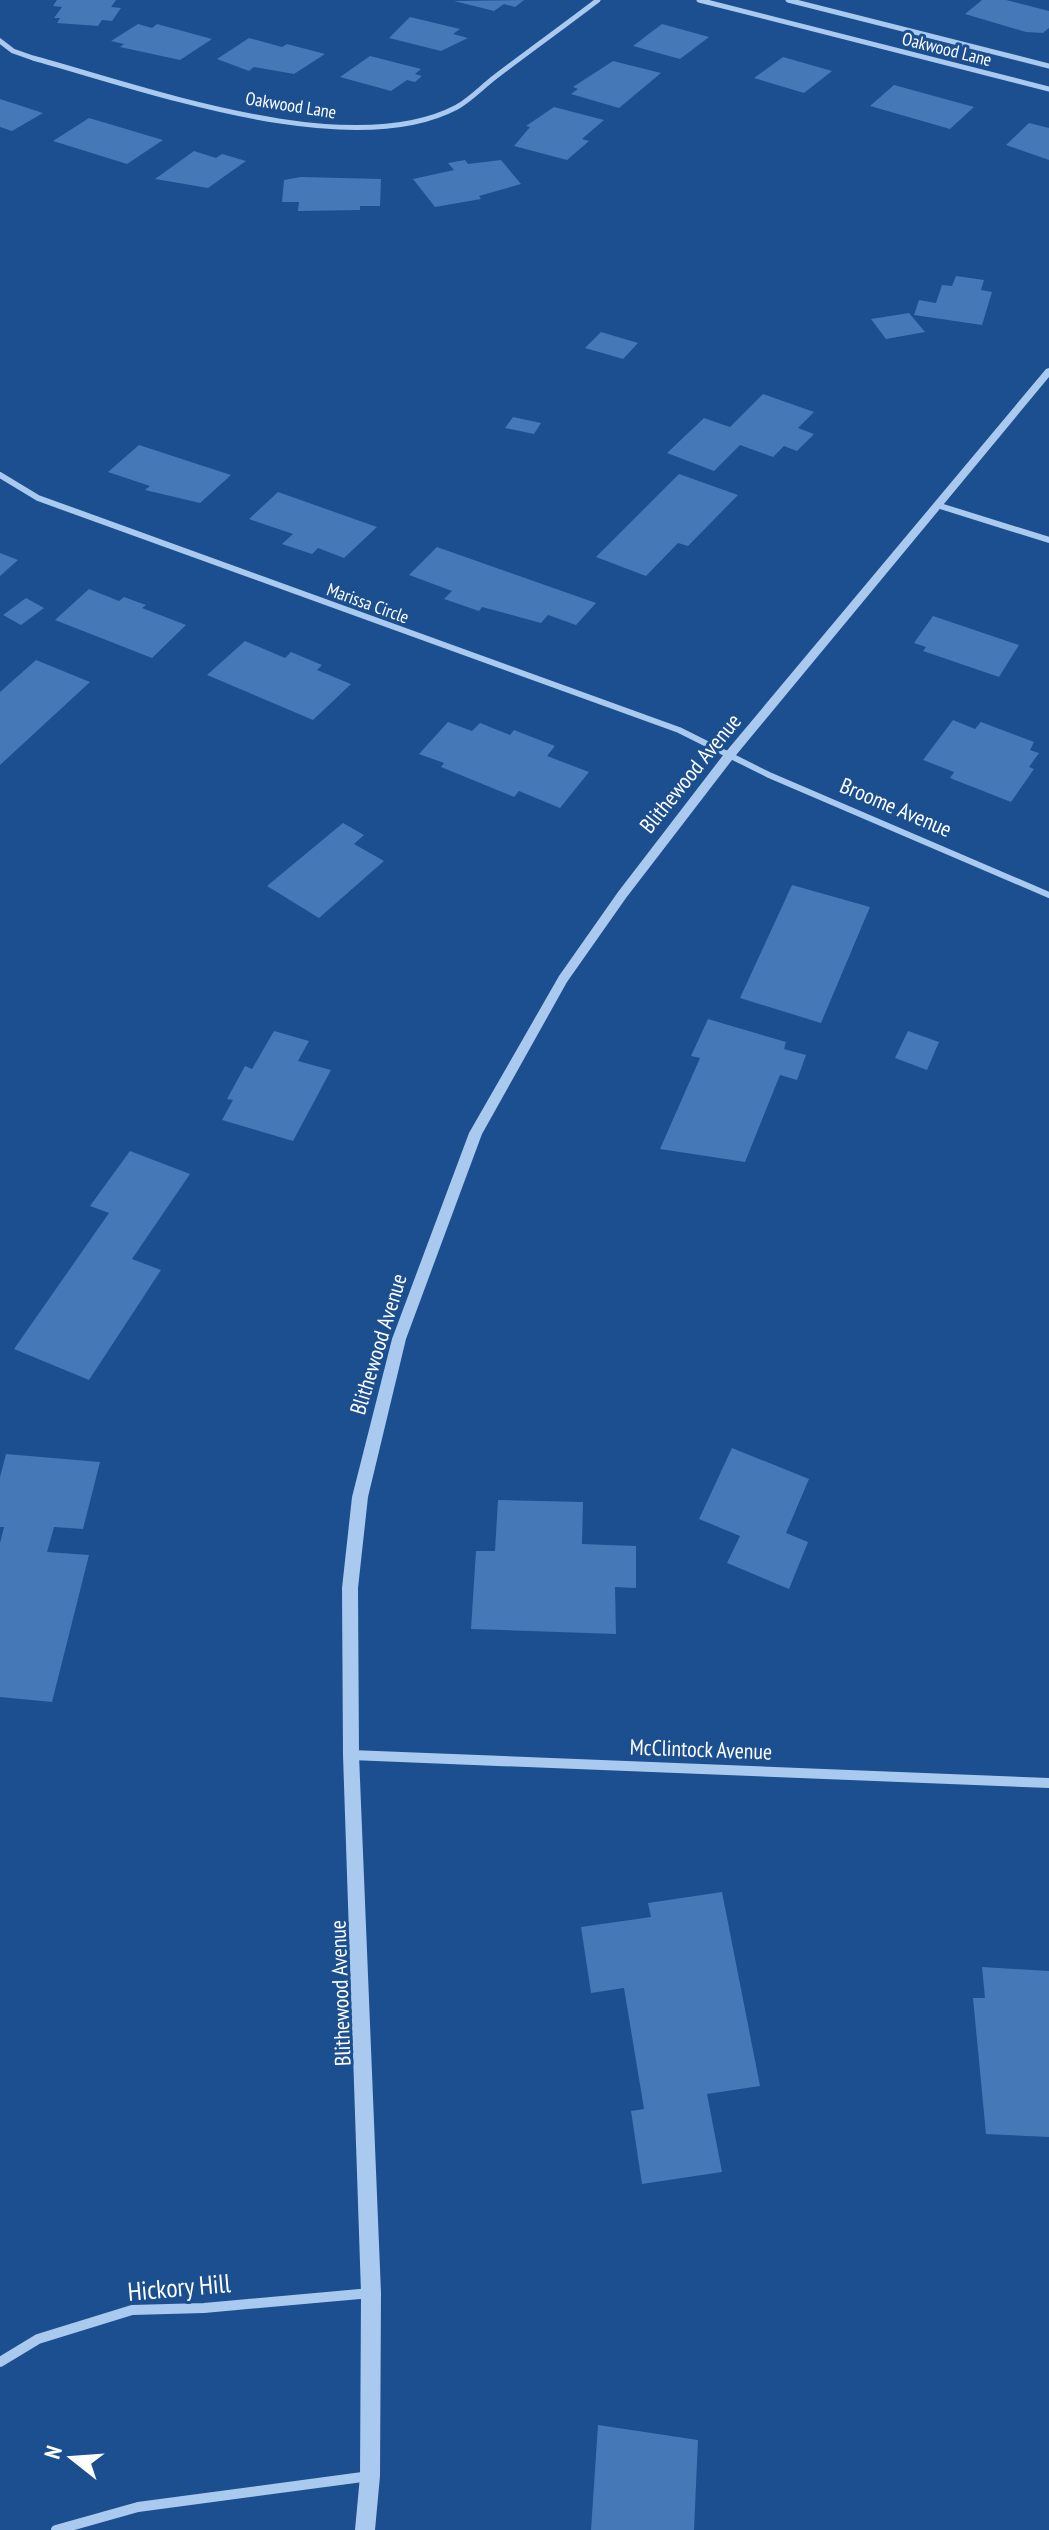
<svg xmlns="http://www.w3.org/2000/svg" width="1049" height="2530" font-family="'PT Sans Narrow',sans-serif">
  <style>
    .building { fill: #4478b7 }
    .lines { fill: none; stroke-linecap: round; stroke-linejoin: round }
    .minor-far2 { stroke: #a9c9ee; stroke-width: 5 }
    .minor-far1 { stroke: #a9c9ee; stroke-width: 6 }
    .minor { stroke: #a9c9ee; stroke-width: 10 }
    .tertiary { fill: #a9c9ee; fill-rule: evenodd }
    .labels { text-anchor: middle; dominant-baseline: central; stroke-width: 6; stroke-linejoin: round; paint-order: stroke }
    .far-street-label { font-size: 18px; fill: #fff; stroke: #1b4f8f }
    .street-label { font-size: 22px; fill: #fff; stroke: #1b4f8f }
    .near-street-label { font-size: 26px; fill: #fff; stroke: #1b4f8f }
  </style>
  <rect width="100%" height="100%" fill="#1b4f8f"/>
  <g class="building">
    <polygon points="57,0 116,0 111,7 121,8 112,21 102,20 98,26 57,23 60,18 54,18 62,7 53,6"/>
    <polygon points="524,0 515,7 504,4 494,11 454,1"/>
    <polygon points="982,0 1006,0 1049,11 1049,28 1043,33 1026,32 965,14"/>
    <polygon points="410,17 460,29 453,34 468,38 441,51 389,38"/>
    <polygon points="138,24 152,28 157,24 212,39 180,60 120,47 124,44 111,41"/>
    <polygon points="662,24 709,37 680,59 633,46"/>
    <polygon points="249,38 282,47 287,44 325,54 294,74 254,67 249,71 217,59"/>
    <polygon points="370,56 421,69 415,74 422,76 415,82 407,80 391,91 340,77"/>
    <polygon points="783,57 832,71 804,93 754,78"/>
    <polygon points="613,61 661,73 619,108 571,94 578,89 573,87"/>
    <polygon points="894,85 974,107 950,129 870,106"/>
    <polygon points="0,99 43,113 12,131 0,127"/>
    <polygon points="554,107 604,120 582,139 589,141 567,160 514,146 530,127 526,126"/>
    <polygon points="89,118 163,140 127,164 53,141"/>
    <polygon points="1029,123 1049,128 1049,160 1006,145"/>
    <polygon points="194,151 216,158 222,154 246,161 208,188 155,179"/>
    <polygon points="465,160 468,164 501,160 521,184 479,196 481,199 435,207 413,179 454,170 448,163"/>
    <polygon points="301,177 381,179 380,206 360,206 360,210 298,211 299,202 282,202 284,180"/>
    <polygon points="956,276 984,280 981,290 992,292 982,325 914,315 919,300 936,303 942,285 952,286"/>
    <polygon points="909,313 925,332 886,339 871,319"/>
    <polygon points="601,332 638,343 623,359 585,348"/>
    <polygon points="763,394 814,412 798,428 814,434 797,451 784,446 773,457 740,445 714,471 667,453 704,418 730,427"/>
    <polygon points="513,417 541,423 534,434 505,428"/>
    <polygon points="139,445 231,475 200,503 145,490 150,486 108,472"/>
    <polygon points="679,474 738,495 688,546 678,543 646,576 596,557"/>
    <polygon points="278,492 377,527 344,558 318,548 312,554 282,544 293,534 249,519"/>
    <polygon points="437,547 596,603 576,625 548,615 541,623 482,607 479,611 444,599 452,591 409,575"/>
    <polygon points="0,553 18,560 0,576"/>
    <polygon points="89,589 119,601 124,597 146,605 142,608 186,625 152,658 55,620"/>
    <polygon points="26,598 44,608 21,625 3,615"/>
    <polygon points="933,616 1019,645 999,677 923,651 926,647 914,643"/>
    <polygon points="245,641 285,658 291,652 322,665 317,670 351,684 313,720 207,675"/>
    <polygon points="36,660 90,682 0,765 0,692"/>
    <polygon points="953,720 975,729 981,722 1034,742 1030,750 1039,753 1029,767 1034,769 1011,802 950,778 954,772 923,760"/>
    <polygon points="448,722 472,731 480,723 510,735 514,730 555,746 547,756 589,772 560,808 519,791 514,797 441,767 444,763 419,754"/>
    <polygon points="343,823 364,835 354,844 384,861 319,918 267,886"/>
    <polygon points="792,885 870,907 821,1023 740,998"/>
    <polygon points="708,1019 786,1042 784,1049 806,1055 797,1080 780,1075 745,1162 660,1149 700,1058 691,1056"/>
    <polygon points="274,1031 309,1041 298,1061 331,1070 293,1141 222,1120 233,1100 227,1099 245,1066 252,1069"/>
    <polygon points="908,1031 939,1042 927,1070 895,1058"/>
    <polygon points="130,1151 190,1174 132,1259 161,1270 89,1380 14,1349 109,1213 90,1206"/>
    <polygon points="732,1448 809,1479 786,1533 808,1542 789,1589 727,1563 740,1536 699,1519"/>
    <polygon points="6,1454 100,1462 83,1529 54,1527 47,1552 89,1555 52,1702 0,1697 0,1543 4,1527 0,1527 0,1477"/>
    <polygon points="498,1500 583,1502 582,1544 636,1546 636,1588 615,1587 616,1634 471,1629 476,1551 495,1551"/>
    <polygon points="722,1892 760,2086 707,2094 722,2172 642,2184 631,2111 644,2109 624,1988 591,1993 581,1927 651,1917 648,1903"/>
    <polygon points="982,1967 1049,1971 1049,2137 986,2134 973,1998 985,1998"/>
    <polygon points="598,2425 698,2440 694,2530 591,2530"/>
  </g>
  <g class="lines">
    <g class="minor-far2">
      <polyline points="699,0 1049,89"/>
      <polyline points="788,0 1049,66"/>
      <path d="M0,41L13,51L33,58C143,88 350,164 457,107C471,99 482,87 495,77C529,51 564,26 598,0"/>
    </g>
    <g class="minor-far1">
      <polyline points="0,475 38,498 679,730 769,775 1049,895"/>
      <polyline points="940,506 1049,540"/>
    </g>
    <g class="minor">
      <polyline points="351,1755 1049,1783"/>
      <polyline points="0,2362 38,2339 132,2310 204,2308 371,2293"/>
      <polyline points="56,2530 138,2507 370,2476"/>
    </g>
    <polygon class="tertiary" points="1049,368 1049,377 732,760 626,898 567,982 482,1134 406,1339 368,1497 358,1588 359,1755 381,2293 380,2476 375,2530 355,2530 360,2476 361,2293 343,1755 342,1588 352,1497 392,1339 469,1133 559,976 618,892 724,754 1046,369"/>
  </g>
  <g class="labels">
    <g class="far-street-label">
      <text transform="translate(947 49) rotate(14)">Oakwood Lane</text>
      <text transform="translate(291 105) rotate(9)">Oakwood Lane</text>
      <text transform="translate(368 603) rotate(20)">Marissa Circle</text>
    </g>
    <g class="street-label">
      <text transform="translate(690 773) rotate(-51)">Blithewood Avenue</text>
      <text transform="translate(896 807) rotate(23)">Broome Avenue</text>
      <text transform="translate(378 1344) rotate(-73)">Blithewood Avenue</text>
      <text transform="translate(701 1749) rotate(2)">McClintock Avenue</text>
      <text transform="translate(340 1993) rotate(-92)">Blithewood Avenue</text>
    </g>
    <g class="near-street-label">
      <text transform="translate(179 2287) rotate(-5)">Hickory Hill</text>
    </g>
  </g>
  <g transform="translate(72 2458) rotate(287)" stroke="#1b4f8f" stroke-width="6" paint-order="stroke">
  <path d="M0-6L14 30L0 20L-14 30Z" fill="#ffffff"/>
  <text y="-12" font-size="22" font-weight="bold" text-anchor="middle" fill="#ffffff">N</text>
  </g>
</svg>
